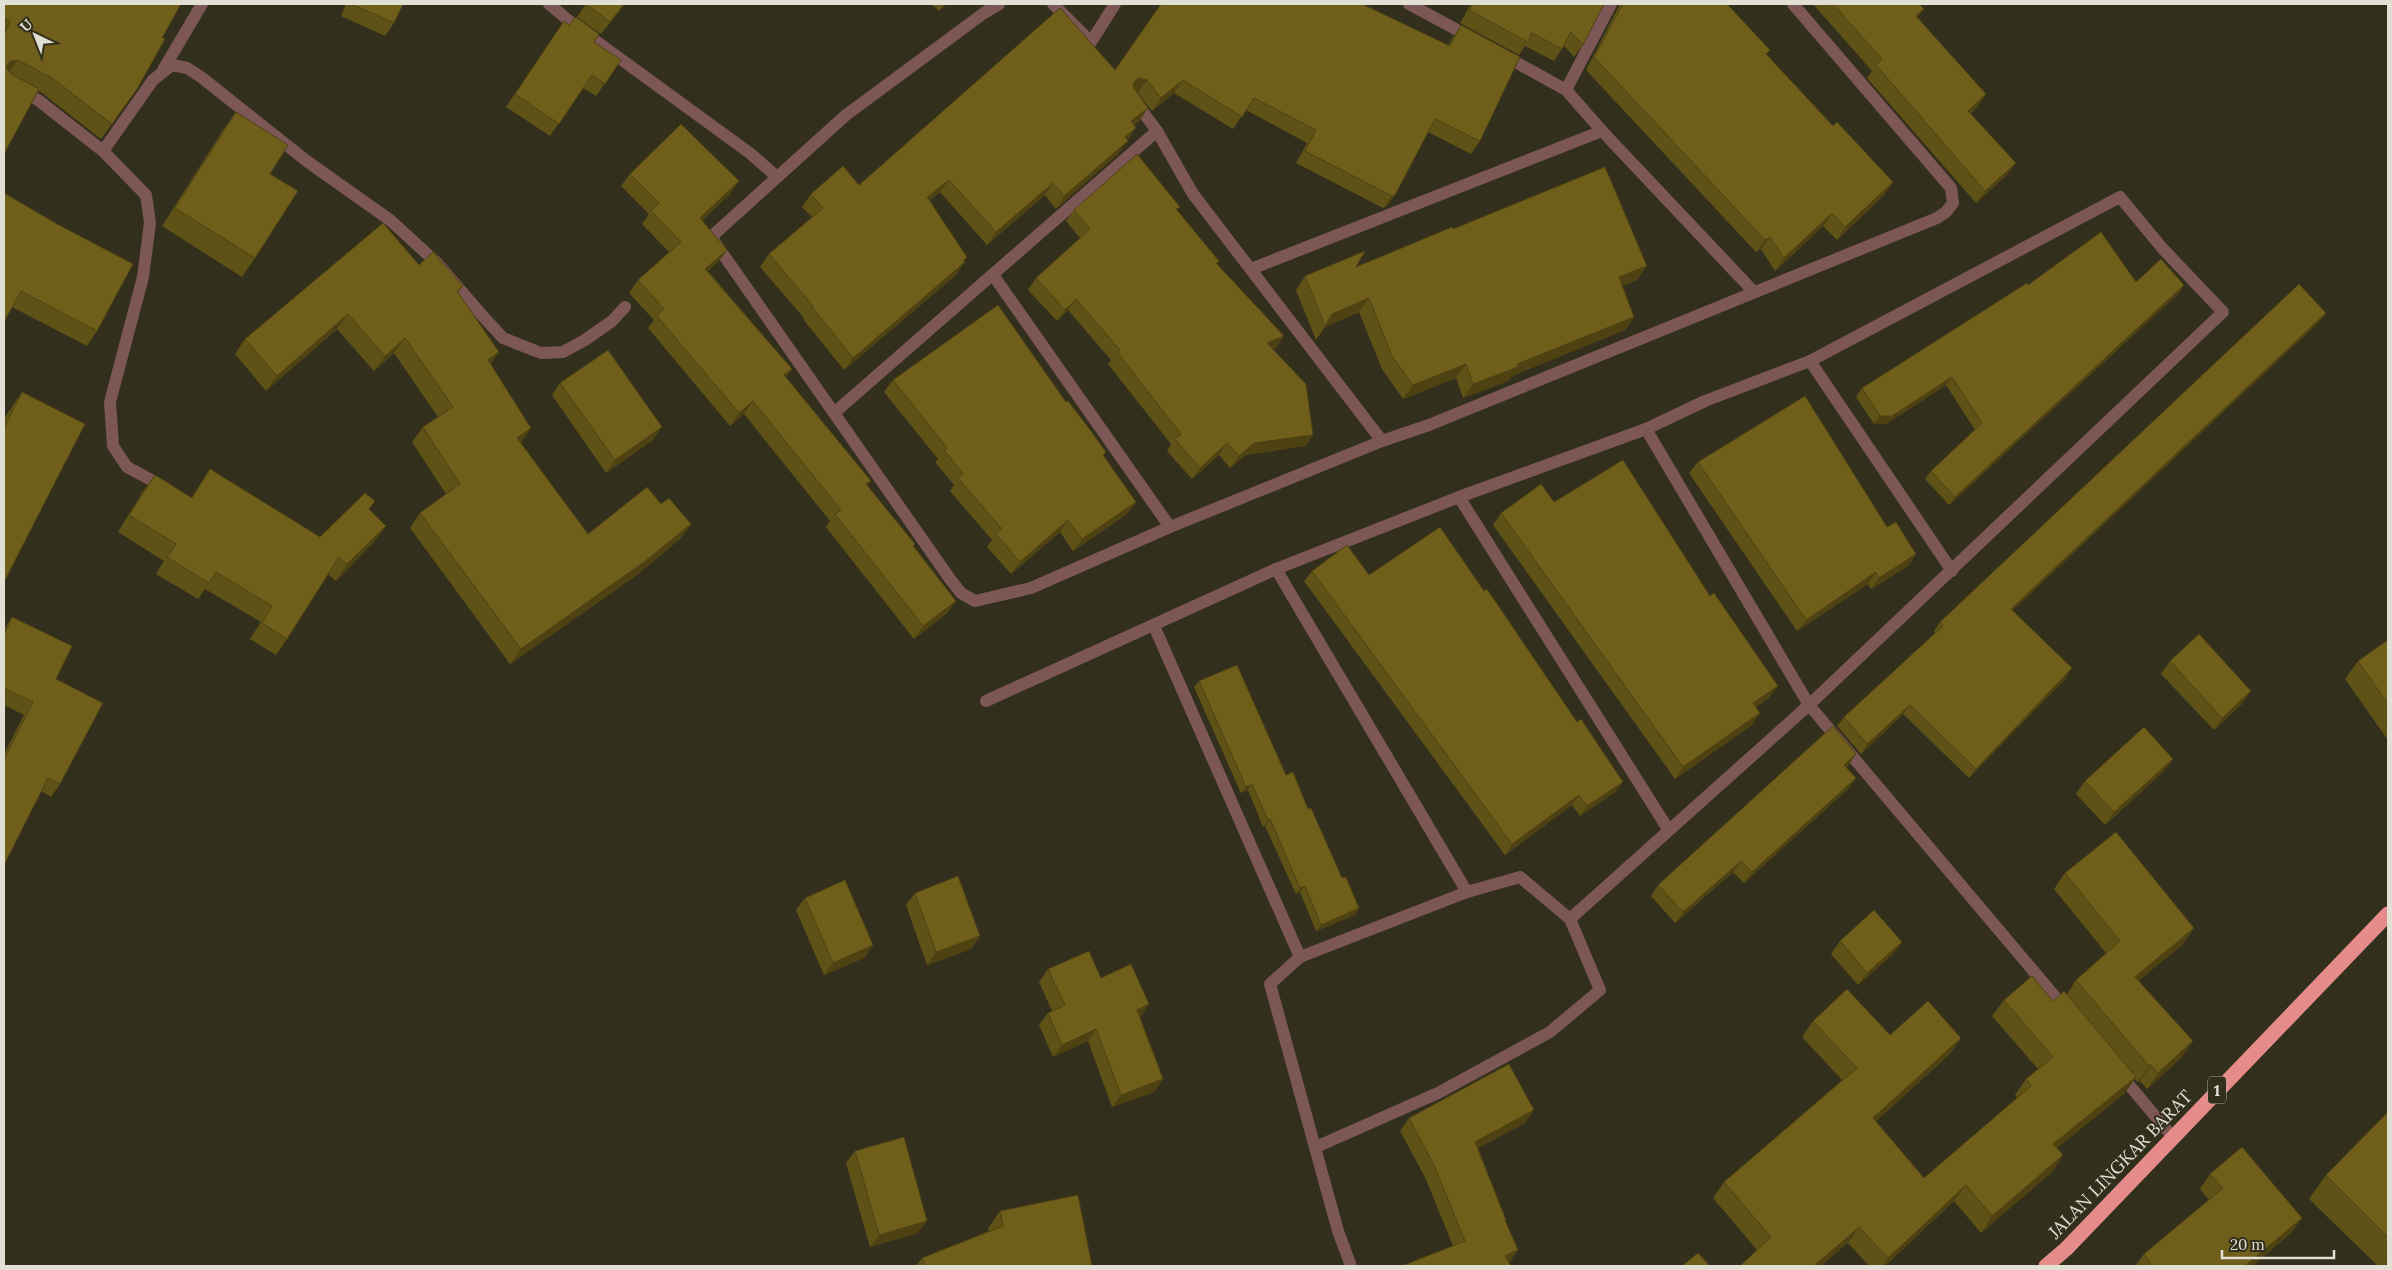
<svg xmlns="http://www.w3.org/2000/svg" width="2392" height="1270" font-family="Lora,serif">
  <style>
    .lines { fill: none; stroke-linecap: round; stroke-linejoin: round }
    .minor { stroke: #7c5756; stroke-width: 12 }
    .highway { stroke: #e58c8a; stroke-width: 15 }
    .wall { fill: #5f5217 }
    .shaded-wall { fill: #4e4213 }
    .building { fill: #6f5f1b; stroke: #4e4213 }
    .labels { text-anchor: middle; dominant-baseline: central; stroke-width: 4; stroke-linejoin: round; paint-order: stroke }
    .shield { fill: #332f1d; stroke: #aeab9e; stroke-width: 1 }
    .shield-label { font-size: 16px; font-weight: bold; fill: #e2e0d5 }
    .street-label { font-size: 18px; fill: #e2e0d5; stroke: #332f1d }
  </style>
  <rect width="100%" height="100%" fill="#332f1d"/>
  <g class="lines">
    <g class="minor">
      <polyline points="549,4 574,25 751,154 777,177"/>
      <polyline points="999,4 984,13 846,115 711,237 950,579 961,593 975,601 1031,588 1170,527 1382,441 1429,425 1937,218 1946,212 1953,203 1951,188 1793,4"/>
      <polyline points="1053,4 1091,42 1115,4"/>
      <polyline points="1409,4 1472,38"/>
      <polyline points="1503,55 1566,90 1602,131 1754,292"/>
      <polyline points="163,70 202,4"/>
      <polyline points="4,82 38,100 103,151 146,195 150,223 143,277 110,402 113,446 127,467 166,488"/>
      <polyline points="1566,90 1611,4"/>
      <polyline points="1134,100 1157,131 1193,194 1382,441"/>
      <polyline points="103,151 153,80 172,65 187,68 201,77 308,162 390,220 437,263 480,313 503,338 541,353 563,352 585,340 612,321 625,307"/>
      <polyline points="1251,269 1602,131"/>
      <polyline points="993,275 1170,527"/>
      <polyline points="1810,361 1952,571"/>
      <polyline points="834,413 1157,131"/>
      <polyline points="1646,429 1809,705 2068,1012"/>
      <polyline points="1459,497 1668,829"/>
      <polyline points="1276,569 1467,892"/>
      <polyline points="1154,626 1300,957"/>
      <polyline points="986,701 1276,569 1459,497 1646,429 1705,401 1810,361 2120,197 2163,249 2223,312 1809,705 1570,919 1520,877 1467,892 1300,957 1270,984 1338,1231 1351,1266"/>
      <polyline points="2119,1073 2172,1136"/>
      <polyline points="1316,1147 1438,1093 1550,1032 1600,990 1570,919"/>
    </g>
    <polyline class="highway" points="2046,1266 2066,1249 2388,914"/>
  </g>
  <g class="wall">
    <polygon points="4,4 162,38 137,89 101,139 42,93 38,91 4,154"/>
    <polygon points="346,4 403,4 394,23 385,36 341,16"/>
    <polygon points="586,4 625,4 601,34 577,17"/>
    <polygon points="931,4 946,4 939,11"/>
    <polygon points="1471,4 1604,4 1583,45 1574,57 1564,46 1554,61 1525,46 1519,55 1460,23"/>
    <polygon points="1619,4 1727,4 1767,55 1833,126 1893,182 1884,195 1837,240 1823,226 1775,271 1761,249 1756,252 1586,70 1618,8"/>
    <polygon points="1813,4 1919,4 1917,18 1986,94 1977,107 1971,113 2007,175 1976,203 1867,78 1872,71"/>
    <polygon points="1461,25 1480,141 1471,154 1428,132 1395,195 1386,207 1383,208 1296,163 1307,143 1246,110 1233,129 1174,93 1152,111 1138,93 1136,92 1148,108 1139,121 1134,125 1127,140 1119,153 1056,209 1045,195 987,245 940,192 930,200 964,262 956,275 844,370 803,319 804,318 760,267 769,254 812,217 802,207 811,194 859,185 1115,70 1448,46 1453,37"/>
    <polygon points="555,34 594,42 621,60 596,96 583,88 550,136 506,107"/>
    <polygon points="236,112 270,174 255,258 242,277 162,226 223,130"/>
    <polygon points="630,174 739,181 730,194 702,221 727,250 718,262 708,271 792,369 786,377 871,481 867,485 956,601 947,613 914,639 826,527 830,521 744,414 730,426 648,328 654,320 629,293 638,280 669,252 642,224 649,214 621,186"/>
    <polygon points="4,193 97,331 87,346 12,307"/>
    <polygon points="1180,207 1177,210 1219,261 1217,264 1276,348 1273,349 1313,435 1305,446 1246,455 1230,468 1219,455 1192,479 1167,451 1171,444 1108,364 1111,360 1068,310 1057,321 1028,290 1036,278 1080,238 1066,221 1074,210"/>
    <polygon points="1453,229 1637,280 1622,286 1634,317 1625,330 1512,376 1508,381 1463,398 1456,378 1403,399 1382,369 1359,312 1325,327 1316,340 1296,290 1305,276 1356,267"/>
    <polygon points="419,265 463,286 458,293 490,365 521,443 588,534 661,504 691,524 680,539 634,577 510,664 410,528 420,513 446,494 412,442 423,427 438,417 394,353 374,371 337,329 266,391 235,354 245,339"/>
    <polygon points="2136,282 2184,285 2178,294 1949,505 1925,479 1931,471 1975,430 1946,385 1886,424 1874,424 1856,397 1862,388 2028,285"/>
    <polygon points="2319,322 2013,610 2066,678 1969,778 1903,714 1861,754 1837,726 1844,717 1935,633 1934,631 1940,622"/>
    <polygon points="893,380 1103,456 1136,502 1127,514 1073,551 1060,532 1011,574 987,547 992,540 950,491 954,485 935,462 938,459 884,392"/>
    <polygon points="560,383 653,440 606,473 552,395"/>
    <polygon points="22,392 4,582 4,420 7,414"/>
    <polygon points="1698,462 1887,527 1916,554 1908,566 1871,589 1868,584 1797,631 1689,473"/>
    <polygon points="210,469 320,537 369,509 386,526 374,542 336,581 328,574 287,639 276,655 250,639 261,622 205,589 198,599 156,574 164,561 118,532 143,491 155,475 191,498"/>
    <polygon points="1554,502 1770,697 1756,707 1752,725 1675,779 1493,525 1501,513"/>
    <polygon points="1312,571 1369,575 1615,792 1580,816 1572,805 1505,855 1304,581"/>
    <polygon points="12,617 56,679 60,784 51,797 41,791 4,865 4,754 24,715 4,705 4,629"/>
    <polygon points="2388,640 2388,740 2345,679 2358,661"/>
    <polygon points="2170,661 2242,704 2214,730 2161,674"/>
    <polygon points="1199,681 1286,775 1308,809 1355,915 1316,931 1300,892 1296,894 1265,826 1263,827 1248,790 1241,793 1194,687"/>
    <polygon points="2173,759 2164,771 2105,825 2076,794 2085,781"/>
    <polygon points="1849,765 1846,767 1856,778 1848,789 1744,883 1733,872 1675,923 1651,896 1658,885"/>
    <polygon points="2065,873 2194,928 2183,944 2138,981 2182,1057 2147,1089 2140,1081 2138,1082 2135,1079 2125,1093 2057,1148 2063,1155 2052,1172 1981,1233 1954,1201 1885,1266 1869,1266 1848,1243 1757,1250 1713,1198 1724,1182 1842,1080 1802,1037 1813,1021 1890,1035 1961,1038 1950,1054 1876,1121 1924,1178 2017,1098 2015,1095 2026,1079 2038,1069 1992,1016 2004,1000 2053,1001 2067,994 2076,980 2106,953 2054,889"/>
    <polygon points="915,893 980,936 971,949 927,965 906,905"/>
    <polygon points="805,898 873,945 864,958 824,975 796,910"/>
    <polygon points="1840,941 1902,942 1893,954 1858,985 1831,954"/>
    <polygon points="1048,969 1101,978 1141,1017 1140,1017 1163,1079 1154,1092 1112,1107 1088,1041 1053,1057 1039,1025 1048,1013 1052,1011 1039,982"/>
    <polygon points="1534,1110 1525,1123 1478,1148 1506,1220 1505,1222 1518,1250 1508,1262 1453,1246 1425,1177 1400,1131 1409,1118"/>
    <polygon points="2388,1112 2388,1262 2385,1266 2378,1266 2309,1199 2326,1175"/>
    <polygon points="855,1151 918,1233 870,1247 846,1163"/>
    <polygon points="2210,1174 2302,1218 2291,1233 2252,1266 2135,1266 2144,1254 2209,1200 2200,1189"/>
    <polygon points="1000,1211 1092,1266 916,1266 922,1258 989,1231 988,1228"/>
  </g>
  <g class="shaded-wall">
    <polygon points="624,4 625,4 601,34 610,22"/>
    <polygon points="1924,9 1915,21 1916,16"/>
    <polygon points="18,60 7,75 4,69 10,61"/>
    <polygon points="1139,78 1147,80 1138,93 1131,90 1134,82"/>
    <polygon points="1183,80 1174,93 1152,111 1161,98"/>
    <polygon points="1986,94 1977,107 1959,123 1968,111"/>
    <polygon points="1148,108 1139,121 1122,134 1131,121"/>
    <polygon points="1136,128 1128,140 1125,137"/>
    <polygon points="1128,141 1119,153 1056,209 1064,196"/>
    <polygon points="2016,163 2007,175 1976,203 1985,191"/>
    <polygon points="949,180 940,192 918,209 927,197"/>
    <polygon points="739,181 730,194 691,231 700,218"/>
    <polygon points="1893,182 1884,195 1837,240 1845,227"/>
    <polygon points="1053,183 1045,195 987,245 996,232"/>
    <polygon points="1395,195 1386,207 1383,208 1392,196"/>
    <polygon points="1832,213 1823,226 1775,271 1784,258"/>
    <polygon points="1770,237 1761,249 1756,252 1765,240"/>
    <polygon points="727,250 718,262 696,281 705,269"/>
    <polygon points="967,257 956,275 844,370 853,358"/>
    <polygon points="1647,266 1637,280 1609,291 1619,277"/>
    <polygon points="2184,285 2178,294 1949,505 1955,497"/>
    <polygon points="1369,298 1359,312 1325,327 1332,314"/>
    <polygon points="1076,299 1068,310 1057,321 1065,310"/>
    <polygon points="2326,313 2319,322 2004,618 2011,609"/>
    <polygon points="348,314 337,329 266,391 277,376"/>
    <polygon points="1634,317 1625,330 1512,376 1508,381 1463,398 1473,384 1517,364"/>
    <polygon points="1284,336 1276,348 1259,355 1267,343"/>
    <polygon points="405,338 394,353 374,371 385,356"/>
    <polygon points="499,352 489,367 488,360"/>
    <polygon points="1466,364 1456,378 1403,399 1413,385"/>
    <polygon points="792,369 783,381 784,375"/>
    <polygon points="1952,377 1946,385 1886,424 1874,424 1880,416"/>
    <polygon points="753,401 744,414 730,426 739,413"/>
    <polygon points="662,427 653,440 606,473 615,460"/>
    <polygon points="531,428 521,443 517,438"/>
    <polygon points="1313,435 1305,446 1246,455 1230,468 1239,456 1254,443"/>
    <polygon points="1227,443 1219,455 1192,479 1200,468"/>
    <polygon points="1136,502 1127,514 1073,551 1082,539"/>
    <polygon points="1068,520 1060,532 1011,574 1020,562"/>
    <polygon points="691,524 680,539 634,577 510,664 521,649"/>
    <polygon points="386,526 374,542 336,581 347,564"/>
    <polygon points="1916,554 1908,566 1871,589 1879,578"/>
    <polygon points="1876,572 1868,584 1797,631 1806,620"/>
    <polygon points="956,601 947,613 914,639 923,626"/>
    <polygon points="2072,668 2066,678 1969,778 1976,769"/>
    <polygon points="1778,686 1770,697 1745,715 1753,703"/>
    <polygon points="2251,691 2242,704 2214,730 2222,718"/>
    <polygon points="1910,705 1903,714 1861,754 1867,744"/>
    <polygon points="1760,713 1752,725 1675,779 1683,767"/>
    <polygon points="1856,754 1849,765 1837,776 1844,765"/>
    <polygon points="2173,759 2164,771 2105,825 2114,812"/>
    <polygon points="1856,778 1848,789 1744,883 1752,872"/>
    <polygon points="1623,782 1615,792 1580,816 1587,806"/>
    <polygon points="1252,784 1248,790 1241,793 1246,787"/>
    <polygon points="1579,795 1572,805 1505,855 1512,844"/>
    <polygon points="1270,819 1265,826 1263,827 1268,820"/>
    <polygon points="1741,861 1733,872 1675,923 1683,912"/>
    <polygon points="1305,886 1300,892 1296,894 1300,888"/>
    <polygon points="1359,908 1355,915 1316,931 1321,925"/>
    <polygon points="2194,928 2183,944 2124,993 2135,977"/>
    <polygon points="980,936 971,949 927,965 936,952"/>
    <polygon points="1902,942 1893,954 1858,985 1867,973"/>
    <polygon points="873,945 864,958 824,975 833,963"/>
    <polygon points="1149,1004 1141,1017 1128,1022 1137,1010"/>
    <polygon points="1096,1029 1088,1041 1053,1057 1062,1045"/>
    <polygon points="1961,1038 1950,1054 1862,1134 1873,1118"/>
    <polygon points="2193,1041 2182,1057 2147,1089 2158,1073"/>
    <polygon points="2151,1065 2140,1081 2138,1082 2149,1066"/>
    <polygon points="2136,1077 2125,1093 2042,1160 2053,1144"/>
    <polygon points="1163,1079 1154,1092 1112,1107 1121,1095"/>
    <polygon points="1534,1110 1525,1123 1467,1154 1475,1142"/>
    <polygon points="2063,1155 2052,1172 1981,1233 1992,1216"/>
    <polygon points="1966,1185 1954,1201 1885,1266 1882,1266 1888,1258"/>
    <polygon points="2302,1218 2291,1233 2252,1266 2245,1266"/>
    <polygon points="927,1221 918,1233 870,1247 879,1235"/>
    <polygon points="1859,1227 1848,1243 1821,1266 1814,1266"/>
    <polygon points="1518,1250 1510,1262 1500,1266 1505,1256"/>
  </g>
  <g class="building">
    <polygon points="4,4 181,4 162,38 165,39 137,89 112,124 52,78 18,60 10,61 6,67 11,74 39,89 4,154 4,35 10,21 4,17"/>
    <polygon points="351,4 403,4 394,23"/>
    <polygon points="586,4 624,4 610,22"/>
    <polygon points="1161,4 1362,4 1450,46 1461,25 1520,57 1480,141 1435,119 1395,195 1392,196 1305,151 1316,130 1254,98 1242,117 1183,80 1161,98 1147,80 1139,78 1134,82 1133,87 1148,108 1131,121 1136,128 1125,137 1128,141 1064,196 1053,183 996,232 949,180 927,197 967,257 963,261 965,262 853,358 812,307 813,306 769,254 823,208 811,194 843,166 859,185 1060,8 1115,70"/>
    <polygon points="1473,4 1604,4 1583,45 1571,32 1562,49 1532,33 1528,42 1469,10"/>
    <polygon points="1623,4 1727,4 1770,50 1766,54 1833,126 1837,122 1893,182 1845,227 1832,213 1784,258 1770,237 1765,240 1594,57"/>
    <polygon points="1833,4 1919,4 1924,9 1916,16 1986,94 1968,111 2016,163 1985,191 1876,65 1882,59"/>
    <polygon points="576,17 599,34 594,42 621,60 605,84 592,75 559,124 515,94 564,21 569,25"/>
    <polygon points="236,112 288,145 270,174 298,191 255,258 175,208"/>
    <polygon points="681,124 739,181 700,218 727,250 705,269 792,369 784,375 871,481 866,484 915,544 913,546 956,601 923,626 835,514 841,510 753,401 739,413 657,316 664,309 638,280 681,242 651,211 659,203 630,174"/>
    <polygon points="1137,154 1180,207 1176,209 1219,261 1216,263 1284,336 1267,343 1306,384 1313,435 1254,443 1239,456 1227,443 1200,468 1175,439 1181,434 1117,352 1120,350 1076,299 1065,310 1036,278 1090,229 1074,210"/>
    <polygon points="1605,167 1647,266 1619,277 1634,317 1517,364 1518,367 1473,384 1466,364 1413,385 1392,356 1369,298 1332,314 1325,326 1305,276 1365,251 1356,267 1452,227 1453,229"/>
    <polygon points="4,193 57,224 133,264 97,331 21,291 4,322"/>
    <polygon points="383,223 419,265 433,252 463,286 457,291 499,352 488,360 531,428 517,438 588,534 647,487 661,504 669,498 691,524 644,562 521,649 420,513 460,484 423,427 453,407 405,338 385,356 348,314 277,376 245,339"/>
    <polygon points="2101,232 2136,282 2161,259 2184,285 1955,497 1931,471 1982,423 1952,377 1892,416 1880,416 1862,388 2027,283 2028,285"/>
    <polygon points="2299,284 2326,313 2011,609 2072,668 1976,769 1910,705 1867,744 1844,717 1943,626 1940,622"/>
    <polygon points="998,305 1066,402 1068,401 1088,427 1106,452 1103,455 1136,502 1082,539 1068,520 1020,562 996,534 1002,529 958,478 963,474 944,450 947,448 893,380"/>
    <polygon points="608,350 662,427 615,460 560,383"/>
    <polygon points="22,392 85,424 4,582 4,428"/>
    <polygon points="1805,396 1887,527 1896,522 1916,554 1879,578 1876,572 1806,620 1698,462"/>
    <polygon points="1623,460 1710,596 1714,593 1778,686 1753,703 1760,713 1683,767 1501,513 1541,484 1554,502"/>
    <polygon points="210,469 320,537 365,493 375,501 369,509 386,526 347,564 339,557 287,639 262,623 272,606 216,572 209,583 167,557 176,544 129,515 155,475 192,498"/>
    <polygon points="1440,527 1484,591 1487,589 1577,722 1581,719 1623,782 1587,806 1579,795 1512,844 1312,571 1347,545 1369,575"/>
    <polygon points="12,617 72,646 56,679 103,703 60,784 48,778 4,865 4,759 33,702 4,688 4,635"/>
    <polygon points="2199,634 2251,691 2222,718 2170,661"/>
    <polygon points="2388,640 2388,704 2358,661"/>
    <polygon points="1237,665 1286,775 1293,772 1308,809 1311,808 1342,878 1346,877 1359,908 1321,925 1305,886 1300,888 1270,819 1268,820 1252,784 1246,787 1199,681"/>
    <polygon points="1833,726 1856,754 1844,765 1856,778 1752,872 1741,861 1683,912 1658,885"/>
    <polygon points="2144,727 2173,759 2114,812 2085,781"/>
    <polygon points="2116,832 2194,928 2135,977 2193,1041 2158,1073 2151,1065 2149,1066 2076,980 2120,941 2065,873"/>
    <polygon points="958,876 980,936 936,952 915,893"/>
    <polygon points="845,880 873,945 833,963 805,898"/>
    <polygon points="1874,910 1902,942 1867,973 1840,941"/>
    <polygon points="1089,951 1101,978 1131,964 1149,1004 1137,1010 1163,1079 1121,1095 1096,1029 1062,1045 1048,1013 1065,1005 1048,969"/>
    <polygon points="2032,976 2053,1001 2064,991 2136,1077 2053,1144 2063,1155 1992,1216 1966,1185 1888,1258 1859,1227 1814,1266 1740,1266 1771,1237 1724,1182 1857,1068 1813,1021 1847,989 1890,1035 1928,1001 1961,1038 1873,1118 1924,1178 2031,1086 2026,1079 2053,1057 2004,1000"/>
    <polygon points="1509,1064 1534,1110 1475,1142 1506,1220 1505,1220 1518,1250 1505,1256 1511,1266 1402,1266 1465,1241 1434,1165 1409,1118"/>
    <polygon points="2388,1112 2388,1237 2326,1175"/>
    <polygon points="904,1137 927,1221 879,1235 855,1151"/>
    <polygon points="2242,1147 2302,1218 2245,1266 2149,1266 2151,1264 2144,1254 2223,1188 2210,1174"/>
    <polygon points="1078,1195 1092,1266 925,1266 922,1258 1003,1226 1000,1211"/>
    <polygon points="1698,1253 1710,1266 1682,1266"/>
  </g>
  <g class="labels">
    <rect class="shield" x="2208" y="1076.5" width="18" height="27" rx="4"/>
    <g class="shield-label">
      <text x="2217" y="1090">1</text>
    </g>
    <g class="street-label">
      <text transform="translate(2120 1164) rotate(-46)">JALAN LINGKAR BARAT</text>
    </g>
  </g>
  <rect width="2392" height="1270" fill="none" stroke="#e2e0d5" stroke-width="10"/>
  <g transform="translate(35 35) rotate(317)" stroke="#332f1d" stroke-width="4" paint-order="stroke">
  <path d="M0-4L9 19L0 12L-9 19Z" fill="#e2e0d5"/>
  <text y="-8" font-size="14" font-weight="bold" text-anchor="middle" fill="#e2e0d5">U</text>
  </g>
  <path d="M2222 1250v8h112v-8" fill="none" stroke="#e2e0d5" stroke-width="2.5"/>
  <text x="2230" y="1250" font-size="15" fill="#e2e0d5" stroke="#332f1d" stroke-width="4" paint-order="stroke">20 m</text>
</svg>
